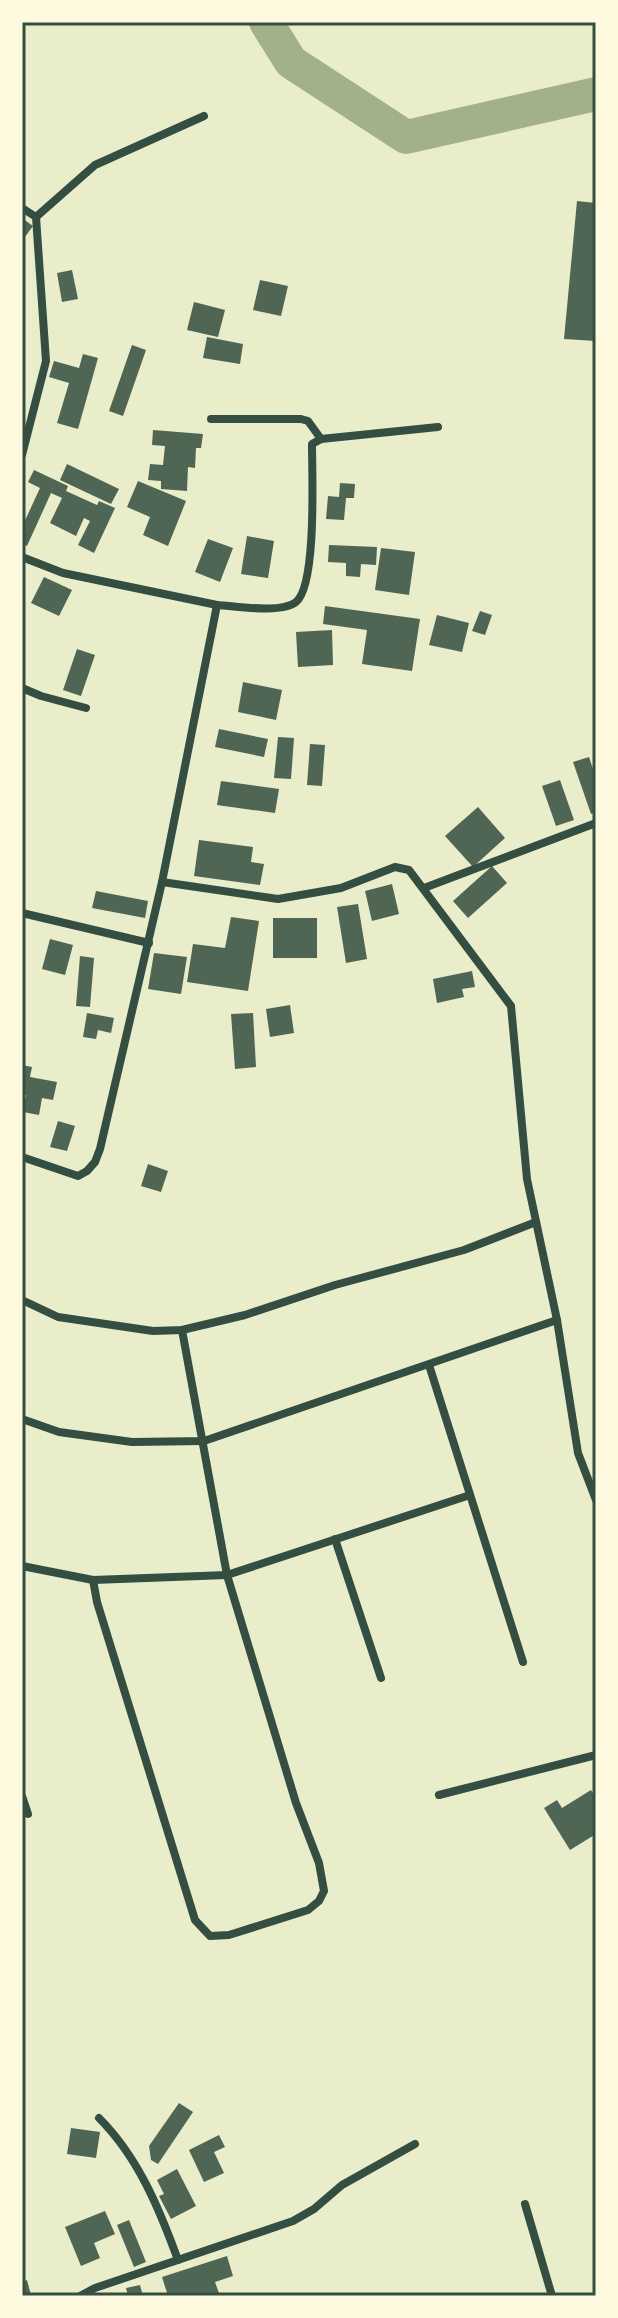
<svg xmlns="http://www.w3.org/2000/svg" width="618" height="2318" font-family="Helvetica,sans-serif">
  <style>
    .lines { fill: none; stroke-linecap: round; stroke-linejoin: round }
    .river { stroke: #a3b18a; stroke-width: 34 }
    .building { fill: #4f6655 }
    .minor { stroke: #344e41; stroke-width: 8 }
    .neatline { fill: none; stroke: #344e41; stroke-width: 3 }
  </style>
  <rect width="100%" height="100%" fill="#e9edc9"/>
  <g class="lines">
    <polyline class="river" points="266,22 291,62 406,137 596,94"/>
  </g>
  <g class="building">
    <polygon points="577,201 596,203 596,341 564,339"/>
    <polygon points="22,218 33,226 22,241"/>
    <polygon points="72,270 78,299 62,302 57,273"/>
    <polygon points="260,280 288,286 281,316 253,310"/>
    <polygon points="194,302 225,310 218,337 187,330"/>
    <polygon points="207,337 243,344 240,364 203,358"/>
    <polygon points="132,345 146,350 123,416 109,411"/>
    <polygon points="83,354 98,358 78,429 57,423 69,383 49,377 54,361 79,368"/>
    <polygon points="153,430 203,434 201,448 196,448 195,468 188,467 187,491 161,489 161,481 148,480 150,464 163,465 165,446 152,445"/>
    <polygon points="67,464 119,489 111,504 60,480"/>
    <polygon points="34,470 68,486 66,491 97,505 99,501 115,508 94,553 78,545 90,521 84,518 76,536 50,523 62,498 51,493 27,546 22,544 22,527 40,488 28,482"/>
    <polygon points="138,481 186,501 168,546 143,535 150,517 127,507"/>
    <polygon points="340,483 355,484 354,498 346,498 344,520 326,519 328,496 339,497"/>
    <polygon points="247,536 274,541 268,578 241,574"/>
    <polygon points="208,539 233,548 220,582 195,572"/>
    <polygon points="329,545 377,547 376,565 361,564 360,577 346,576 346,563 328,562"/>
    <polygon points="381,548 415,552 409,595 375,590"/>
    <polygon points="44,577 72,590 59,616 31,603"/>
    <polygon points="325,606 420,619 412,671 362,664 367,630 323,624"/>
    <polygon points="480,611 492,615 485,635 472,631"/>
    <polygon points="437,615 469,623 462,652 429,645"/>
    <polygon points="332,630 333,665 298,667 296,632"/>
    <polygon points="77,649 95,655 81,696 63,690"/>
    <polygon points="243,682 282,690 276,720 238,712"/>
    <polygon points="219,729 268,739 264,757 215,747"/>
    <polygon points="278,737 294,738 291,779 274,778"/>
    <polygon points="310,744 325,745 322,786 307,785"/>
    <polygon points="589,757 596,778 596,812 591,814 573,762"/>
    <polygon points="560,780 574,820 556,826 542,786"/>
    <polygon points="221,781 279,789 275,813 217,805"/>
    <polygon points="478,807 505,838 473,867 445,836"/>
    <polygon points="199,840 253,847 251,862 264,864 260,885 194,876"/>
    <polygon points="492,866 507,883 468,918 453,901"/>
    <polygon points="392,884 399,914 372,921 365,891"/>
    <polygon points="96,891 148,901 145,918 92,908"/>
    <polygon points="358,904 367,959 346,963 337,907"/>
    <polygon points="231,917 259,921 248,991 187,982 193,944 225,948"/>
    <rect x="273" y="918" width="44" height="40"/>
    <polygon points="50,939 73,945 65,975 42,969"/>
    <polygon points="154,953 187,957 181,994 148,989"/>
    <polygon points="80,956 94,958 90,1007 76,1006"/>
    <polygon points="472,971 475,987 462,989 464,997 437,1003 433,979"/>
    <polygon points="290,1005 294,1033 270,1037 266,1009"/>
    <polygon points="87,1013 114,1018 111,1033 98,1030 96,1039 83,1037"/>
    <polygon points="253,1013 256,1067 235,1069 231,1014"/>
    <polygon points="22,1065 32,1067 30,1077 57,1082 53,1100 42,1098 39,1115 23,1112 26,1095 22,1094"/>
    <polygon points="58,1121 75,1126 67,1151 50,1147"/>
    <polygon points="148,1164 168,1171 161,1192 141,1186"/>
    <polygon points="591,1790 596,1798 596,1834 570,1850 544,1808 557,1800 562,1808"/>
    <polygon points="179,2103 193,2112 158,2164 151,2160 149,2146"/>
    <polygon points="71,2128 100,2132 96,2158 67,2154"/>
    <polygon points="219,2135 225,2147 214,2152 224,2173 204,2182 189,2150"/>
    <polygon points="177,2169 196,2206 171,2219 159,2196 164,2194 157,2180"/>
    <polygon points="105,2211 115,2234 94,2243 100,2258 81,2266 65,2227"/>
    <polygon points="129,2220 146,2262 134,2267 117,2225"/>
    <polygon points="227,2256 233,2276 215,2282 220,2296 168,2296 162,2277"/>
    <polygon points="27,2280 31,2295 22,2296 22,2282"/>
    <polygon points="140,2285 143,2296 128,2296 126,2288"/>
  </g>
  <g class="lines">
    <g class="minor">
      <polyline points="22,208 36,217"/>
      <polyline points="36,217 95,165 204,116"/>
      <polyline points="211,419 301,419 308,421 321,439"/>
      <polyline points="22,455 46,361 36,217"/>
      <polyline points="22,557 63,573 217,605 162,882 278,899 341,888 395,867 409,870 511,1006 527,1179 557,1320 578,1453 596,1500"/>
      <path d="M217,605C236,606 281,614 296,602C317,585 312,473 312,444L321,439L438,427"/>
      <polyline points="22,688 41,696 86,708"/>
      <polyline points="424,888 596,823"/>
      <polyline points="22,913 149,943"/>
      <polyline points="22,1157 78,1176 87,1171 95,1162 100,1149 162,882"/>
      <polyline points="22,1300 58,1317 153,1331 182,1330 245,1315 335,1285 464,1250 536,1222"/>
      <polyline points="429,1365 523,1662"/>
      <polyline points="22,1419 59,1432 132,1442 204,1441 557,1320"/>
      <polyline points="335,1539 381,1678"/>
      <polyline points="22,1566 93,1580 227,1575 470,1495"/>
      <polyline points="93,1580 97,1602 195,1920 210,1936 229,1935 308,1910 319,1901 324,1891 319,1863 296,1803 227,1575 182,1330"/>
      <polyline points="439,1795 596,1755"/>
      <polyline points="22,1796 28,1814"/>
      <path d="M99,2118C138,2157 159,2208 178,2260"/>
      <polyline points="525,2204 552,2296"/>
      <polyline points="80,2296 95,2288 293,2221 314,2209 342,2185 415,2144"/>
    </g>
  </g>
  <rect width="618" height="2318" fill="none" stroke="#fefae0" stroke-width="48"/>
  <rect x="24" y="24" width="570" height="2270" class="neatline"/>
</svg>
